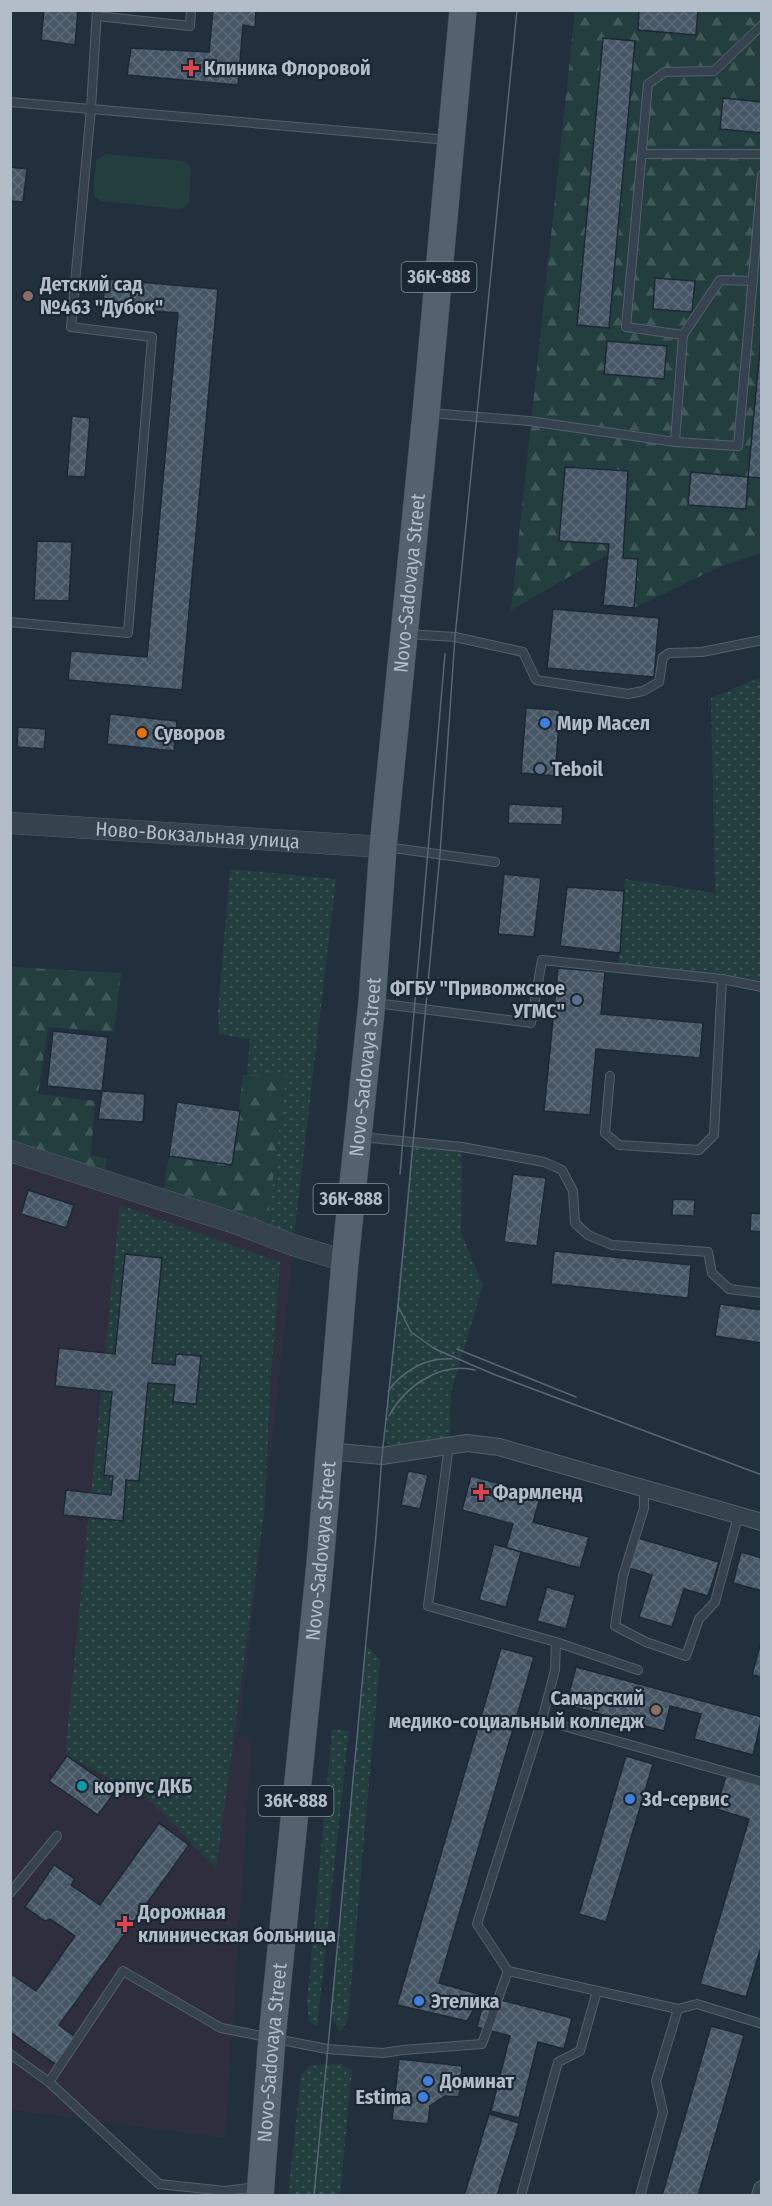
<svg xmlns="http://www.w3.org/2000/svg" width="772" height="2206" font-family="'Fira Sans Condensed',sans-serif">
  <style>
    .medical { fill: #2f2e3f }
    .grass { fill: url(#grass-dots) }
    .forest { fill: url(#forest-firs) }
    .pitch { fill: #243e3f }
    .building { fill: url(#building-cross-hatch); stroke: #1d2935; stroke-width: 1.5 }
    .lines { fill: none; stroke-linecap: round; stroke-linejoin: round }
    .service-casing { stroke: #54606c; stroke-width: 10 }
    .minor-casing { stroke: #54606c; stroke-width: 18 }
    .tertiary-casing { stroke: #54606c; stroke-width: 22 }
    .primary-casing { stroke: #3f4b57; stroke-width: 28 }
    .service { stroke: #36424e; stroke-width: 8 }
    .minor { stroke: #36424e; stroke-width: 16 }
    .tertiary { stroke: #36424e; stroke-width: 21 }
    .primary { stroke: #54616e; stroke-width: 27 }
    .tram { stroke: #586775; stroke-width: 1.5 }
    .health-dot { fill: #e0444e; stroke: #1b2733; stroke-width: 2 }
    .education-dot { fill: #8d6e63; stroke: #1b2733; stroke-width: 2 }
    .shop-dot { fill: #3f7fe0; stroke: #1b2733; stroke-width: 2 }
    .food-dot { fill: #e8710a; stroke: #1b2733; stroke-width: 2 }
    .service-dot { fill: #5c6f8a; stroke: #1b2733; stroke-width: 2 }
    .culture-dot { fill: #0f9aa8; stroke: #1b2733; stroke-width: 2 }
    .labels { text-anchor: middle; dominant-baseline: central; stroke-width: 4.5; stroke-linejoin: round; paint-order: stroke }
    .shield { fill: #1b2733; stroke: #85909c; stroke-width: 1.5 }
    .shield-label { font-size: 18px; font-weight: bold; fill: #b2bdc9 }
    .poi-label { font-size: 20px; font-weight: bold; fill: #b2bdc9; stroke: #1b2733; text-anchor: start }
    .street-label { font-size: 20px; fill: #b2bdc9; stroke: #1b2733 }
  </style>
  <defs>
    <pattern id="grass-dots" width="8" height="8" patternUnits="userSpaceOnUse" patternTransform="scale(1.5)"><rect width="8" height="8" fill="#243e3f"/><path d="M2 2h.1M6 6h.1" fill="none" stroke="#415859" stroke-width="1.8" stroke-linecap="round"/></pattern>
    <pattern id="forest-firs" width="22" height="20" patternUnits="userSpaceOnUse" patternTransform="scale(1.5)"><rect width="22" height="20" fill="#243e3f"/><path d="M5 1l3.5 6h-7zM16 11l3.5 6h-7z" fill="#415859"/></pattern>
    <pattern id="building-cross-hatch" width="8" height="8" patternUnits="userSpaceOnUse" patternTransform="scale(1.5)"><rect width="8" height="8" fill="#465664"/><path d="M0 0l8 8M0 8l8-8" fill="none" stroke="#5e6c79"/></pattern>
  </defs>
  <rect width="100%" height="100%" fill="#22303e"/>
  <polygon class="medical" points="11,1160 293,1253 239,1735 252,1738 225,2138 11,2110"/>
  <g class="grass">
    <polygon points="761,677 761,989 618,968 625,879 715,893 711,698"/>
    <polygon points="230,869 336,879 293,1245 266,1235 286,1076 247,1075 250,1039 219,1034 218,1012"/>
    <polygon points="412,1142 462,1147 461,1231 480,1279 483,1284 451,1393 449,1445 394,1454 384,1437"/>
    <polygon points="120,1205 280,1262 270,1388 265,1507 216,1869 152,1802 65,1754"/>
    <polygon points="366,1645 380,1660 348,2020 340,2031 330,2015"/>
    <polygon points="332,1729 349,1731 317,2027 309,2021 307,2002"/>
    <polygon points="340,2064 352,2070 340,2195 288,2195 301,2075 310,2065"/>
  </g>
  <g class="forest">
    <polygon points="575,11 761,11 761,553 719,567 634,608 607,555 511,610"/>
    <polygon points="10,967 121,973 114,1032 48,1027 38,1094 95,1101 91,1155 107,1159 102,1181 11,1151"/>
    <polygon points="243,1075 286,1076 266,1235 162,1200 169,1156 232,1165"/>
  </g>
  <polygon class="pitch" points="106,154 183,161 188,164 191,169 189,202 185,207 178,209 102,201 95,197 93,190 96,161"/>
  <g class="building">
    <polygon points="44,10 78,10 75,45 41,40"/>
    <polygon points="213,10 256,10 255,27 243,25 238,85 127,75 131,48 209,52"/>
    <polygon points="639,10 698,10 696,35 638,30"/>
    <polygon points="603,38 635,41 609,328 577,325"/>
    <polygon points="723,98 762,102 762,133 720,129"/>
    <polygon points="10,167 27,169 23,202 10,201"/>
    <polygon points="655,278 695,281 692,312 653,309"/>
    <polygon points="105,279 218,289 182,690 68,680 71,651 147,657 178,313 103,307"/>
    <polygon points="762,328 762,478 748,477"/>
    <polygon points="607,341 667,346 664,379 604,374"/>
    <polygon points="72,416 90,418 85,477 67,476"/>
    <polygon points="565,467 628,471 623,558 638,559 634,608 603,605 609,544 559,541"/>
    <polygon points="691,472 748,477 746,509 688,505"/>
    <polygon points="37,541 72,542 69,601 34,600"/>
    <polygon points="553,609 659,618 654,677 547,668"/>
    <polygon points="526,708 560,710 555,776 521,773"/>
    <polygon points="110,714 177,721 174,751 107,744"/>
    <polygon points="18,727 46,729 44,749 17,747"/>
    <polygon points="509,804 563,807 562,825 508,823"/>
    <polygon points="504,874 541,878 534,937 498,934"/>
    <polygon points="567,887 624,891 620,953 560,946"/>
    <polygon points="558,968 605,972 601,1014 703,1023 700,1058 596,1049 590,1115 544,1111"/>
    <polygon points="53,1031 108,1037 102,1091 47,1086"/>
    <polygon points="53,1031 108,1037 102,1091 47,1086"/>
    <polygon points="102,1091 145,1094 143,1122 98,1119"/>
    <polygon points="102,1091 145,1094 143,1122 98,1119"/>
    <polygon points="177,1102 240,1111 232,1165 169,1156"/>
    <polygon points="513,1174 546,1178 537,1246 504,1242"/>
    <polygon points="28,1190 74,1205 66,1228 21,1214"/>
    <polygon points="673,1199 695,1200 694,1216 672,1215"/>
    <polygon points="751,1213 762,1214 762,1232 750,1231"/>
    <polygon points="554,1251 691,1265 688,1298 551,1284"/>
    <polygon points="125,1254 162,1258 152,1363 175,1365 176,1354 201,1356 196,1404 173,1402 175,1385 148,1383 139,1481 126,1480 123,1521 63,1515 66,1490 111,1495 113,1476 104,1475 112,1392 55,1386 59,1348 115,1354"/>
    <polygon points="720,1304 762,1310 762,1343 715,1336"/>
    <polygon points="408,1471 428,1475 420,1509 401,1505"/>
    <polygon points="471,1476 541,1495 533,1522 589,1537 580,1568 506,1548 513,1524 462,1510"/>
    <polygon points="638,1538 719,1562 708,1596 684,1589 672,1627 639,1617 652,1575 629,1568"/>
    <polygon points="494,1544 521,1552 506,1607 479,1600"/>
    <polygon points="741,1552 762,1558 762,1591 733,1583"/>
    <polygon points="547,1587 575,1595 566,1629 537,1621"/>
    <polygon points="762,1638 762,1677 752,1675"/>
    <polygon points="501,1648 534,1657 439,1983 482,1995 467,2021 397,2005"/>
    <polygon points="576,1667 762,1717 753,1755 694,1739 701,1714 670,1706 664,1731 566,1705"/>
    <polygon points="67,1756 116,1790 98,1815 49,1781"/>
    <polygon points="626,1756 653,1764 606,1922 579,1914"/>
    <polygon points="726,1776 762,1786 762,1944 746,1997 700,1984 749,1819 716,1809"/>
    <polygon points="159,1823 189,1845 59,2025 78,2039 58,2066 10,2032 10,1973 36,1991 75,1936 50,1919 45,1921 25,1907 54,1865 75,1879 71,1885 100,1905"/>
    <polygon points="485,1996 572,2018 564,2049 538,2042 519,2118 491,2111 510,2036 477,2027"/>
    <polygon points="711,2026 744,2035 698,2196 662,2196"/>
    <polygon points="399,2059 462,2066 459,2097 445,2096 430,2106 428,2124 392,2120"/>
    <polygon points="489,2114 519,2123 497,2196 464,2196"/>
  </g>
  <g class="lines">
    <g class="service-casing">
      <g id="service">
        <polyline points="97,16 190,26 191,10"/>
        <polyline points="10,102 448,140"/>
        <polyline points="642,154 762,154"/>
        <polyline points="683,335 720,280 753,281"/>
        <polyline points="430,413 529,421 675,442 683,335 626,327 648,84 665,72 714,71 762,25"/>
        <polyline points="675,442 738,446 762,175"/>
        <polyline points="10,622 128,633 152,337 71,327 91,108 97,10"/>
        <polyline points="407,634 455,637 523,652 536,680 628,694 643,691 659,682 663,657 669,653 702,652 762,640"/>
        <polyline points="386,847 495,862"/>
        <polyline points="376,1003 531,1023 542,960 722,979 762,987"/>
        <polyline points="610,1076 605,1133 619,1145 699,1150 714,1135 722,979"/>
        <polyline points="361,1137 462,1147 544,1162 562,1170 573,1191 575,1223 588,1235 612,1245 708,1252 712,1273 729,1289 762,1293"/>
        <polyline points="644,1489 644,1508 623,1576 615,1626 646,1642 686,1656 699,1619 715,1602 738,1516"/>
        <polyline points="556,1642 638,1670"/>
        <polyline points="542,1720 762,1782"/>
        <polyline points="10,1893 57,1836"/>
        <polyline points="508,1971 678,2009"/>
        <polyline points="10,2054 49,2082 159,2184 225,2191 257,2187"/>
        <polyline points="49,2082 123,1971 221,2028 327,2049 383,2053 403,2050 482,2044 508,1971 477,1924 542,1720 555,1670 556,1642 428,1606 449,1445"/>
        <polyline points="521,2196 558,2062 580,2051 597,1991"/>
        <polyline points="640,2196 663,2112 656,2081 678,2009 697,2004 762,2024"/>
      </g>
    </g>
    <g class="minor-casing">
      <g id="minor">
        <polyline points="328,1451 382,1456 467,1443 499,1447 762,1522"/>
        <polyline points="760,2196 762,2189"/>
      </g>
    </g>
    <g class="tertiary-casing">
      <g id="tertiary">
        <path id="s1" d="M10,823L383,847"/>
        <polyline points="10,1151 232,1222 293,1245 345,1261"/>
      </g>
    </g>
    <g class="primary-casing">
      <g id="primary">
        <path id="s2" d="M260,2196L272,2038L320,1564L345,1261L372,1002L383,847L426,413L463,10"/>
      </g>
    </g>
    <use href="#service" class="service"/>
    <use href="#minor" class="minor"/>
    <use href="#tertiary" class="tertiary"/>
    <use href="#primary" class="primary"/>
    <g class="tram">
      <polyline points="400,1174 445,654"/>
      <polyline points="398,1306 411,1332 435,1349 493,1374 762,1475"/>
      <polyline points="457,1349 576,1397"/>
      <path d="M388,1391C403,1371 426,1357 452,1359"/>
      <path d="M389,1416C405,1386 440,1362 475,1370"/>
      <polyline points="314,2196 376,1535 382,1456 398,1306 440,854 455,637 517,10"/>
    </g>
  </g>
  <g class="health-dot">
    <path d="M188 59h6v6h6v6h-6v6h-6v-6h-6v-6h6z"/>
    <path d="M478 1483h6v6h6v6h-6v6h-6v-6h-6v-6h6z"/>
    <path d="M122 1915h6v6h6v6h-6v6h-6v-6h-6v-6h6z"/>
  </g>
  <g class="education-dot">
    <circle cx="28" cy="296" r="6"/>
    <circle cx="656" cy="1710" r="6"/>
  </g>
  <g class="shop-dot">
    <circle cx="545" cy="723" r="6"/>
    <circle cx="630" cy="1799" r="6"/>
    <circle cx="419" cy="2001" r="6"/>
    <circle cx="428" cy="2081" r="6"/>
    <circle cx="423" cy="2097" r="6"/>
  </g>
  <circle class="food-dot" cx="142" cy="733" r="6"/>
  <g class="service-dot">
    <circle cx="540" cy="769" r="6"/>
    <circle cx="577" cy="1000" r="6"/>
  </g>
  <circle class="culture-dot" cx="82" cy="1786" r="6"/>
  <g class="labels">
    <g class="shield">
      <rect x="401.5" y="262" width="75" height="30" rx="4.5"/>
      <rect x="313.5" y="1184" width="75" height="30" rx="4.5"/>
      <rect x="258.5" y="1786" width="75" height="30" rx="4.5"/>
    </g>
    <g class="shield-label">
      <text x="439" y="277">36К-888</text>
      <text x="351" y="1199">36К-888</text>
      <text x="296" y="1801">36К-888</text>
    </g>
    <g class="poi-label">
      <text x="204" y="68">Клиника Флоровой</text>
      <text x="40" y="284">Детский сад<tspan x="40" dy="23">№463 "Дубок"</tspan></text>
      <text x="557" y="723">Мир Масел</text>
      <text x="154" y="733">Суворов</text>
      <text x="552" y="769">Teboil</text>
      <text x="565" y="988" text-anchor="end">ФГБУ "Приволжское<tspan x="565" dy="23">УГМС"</tspan></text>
      <text x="493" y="1492">Фармленд</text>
      <text x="644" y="1698" text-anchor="end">Самарский<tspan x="644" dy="23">медико-социальный колледж</tspan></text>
      <text x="94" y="1786">корпус ДКБ</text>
      <text x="642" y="1799">3d-сервис</text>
      <text x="138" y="1912">Дорожная<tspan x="138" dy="23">клиническая больница</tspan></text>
      <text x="431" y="2001">Этелика</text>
      <text x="440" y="2081">Доминат</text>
      <text x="411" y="2097" text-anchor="end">Estima</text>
    </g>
    <g class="street-label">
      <text stroke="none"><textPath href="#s2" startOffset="1620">Novo-Sadovaya Street</textPath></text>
      <text stroke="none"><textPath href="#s1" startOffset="188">Ново-Вокзальная улица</textPath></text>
      <text stroke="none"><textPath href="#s2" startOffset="1134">Novo-Sadovaya Street</textPath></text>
      <text stroke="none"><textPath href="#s2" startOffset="648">Novo-Sadovaya Street</textPath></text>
      <text stroke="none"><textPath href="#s2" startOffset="144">Novo-Sadovaya Street</textPath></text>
    </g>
  </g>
  <rect width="772" height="2206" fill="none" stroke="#b2bdc9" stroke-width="24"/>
</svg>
